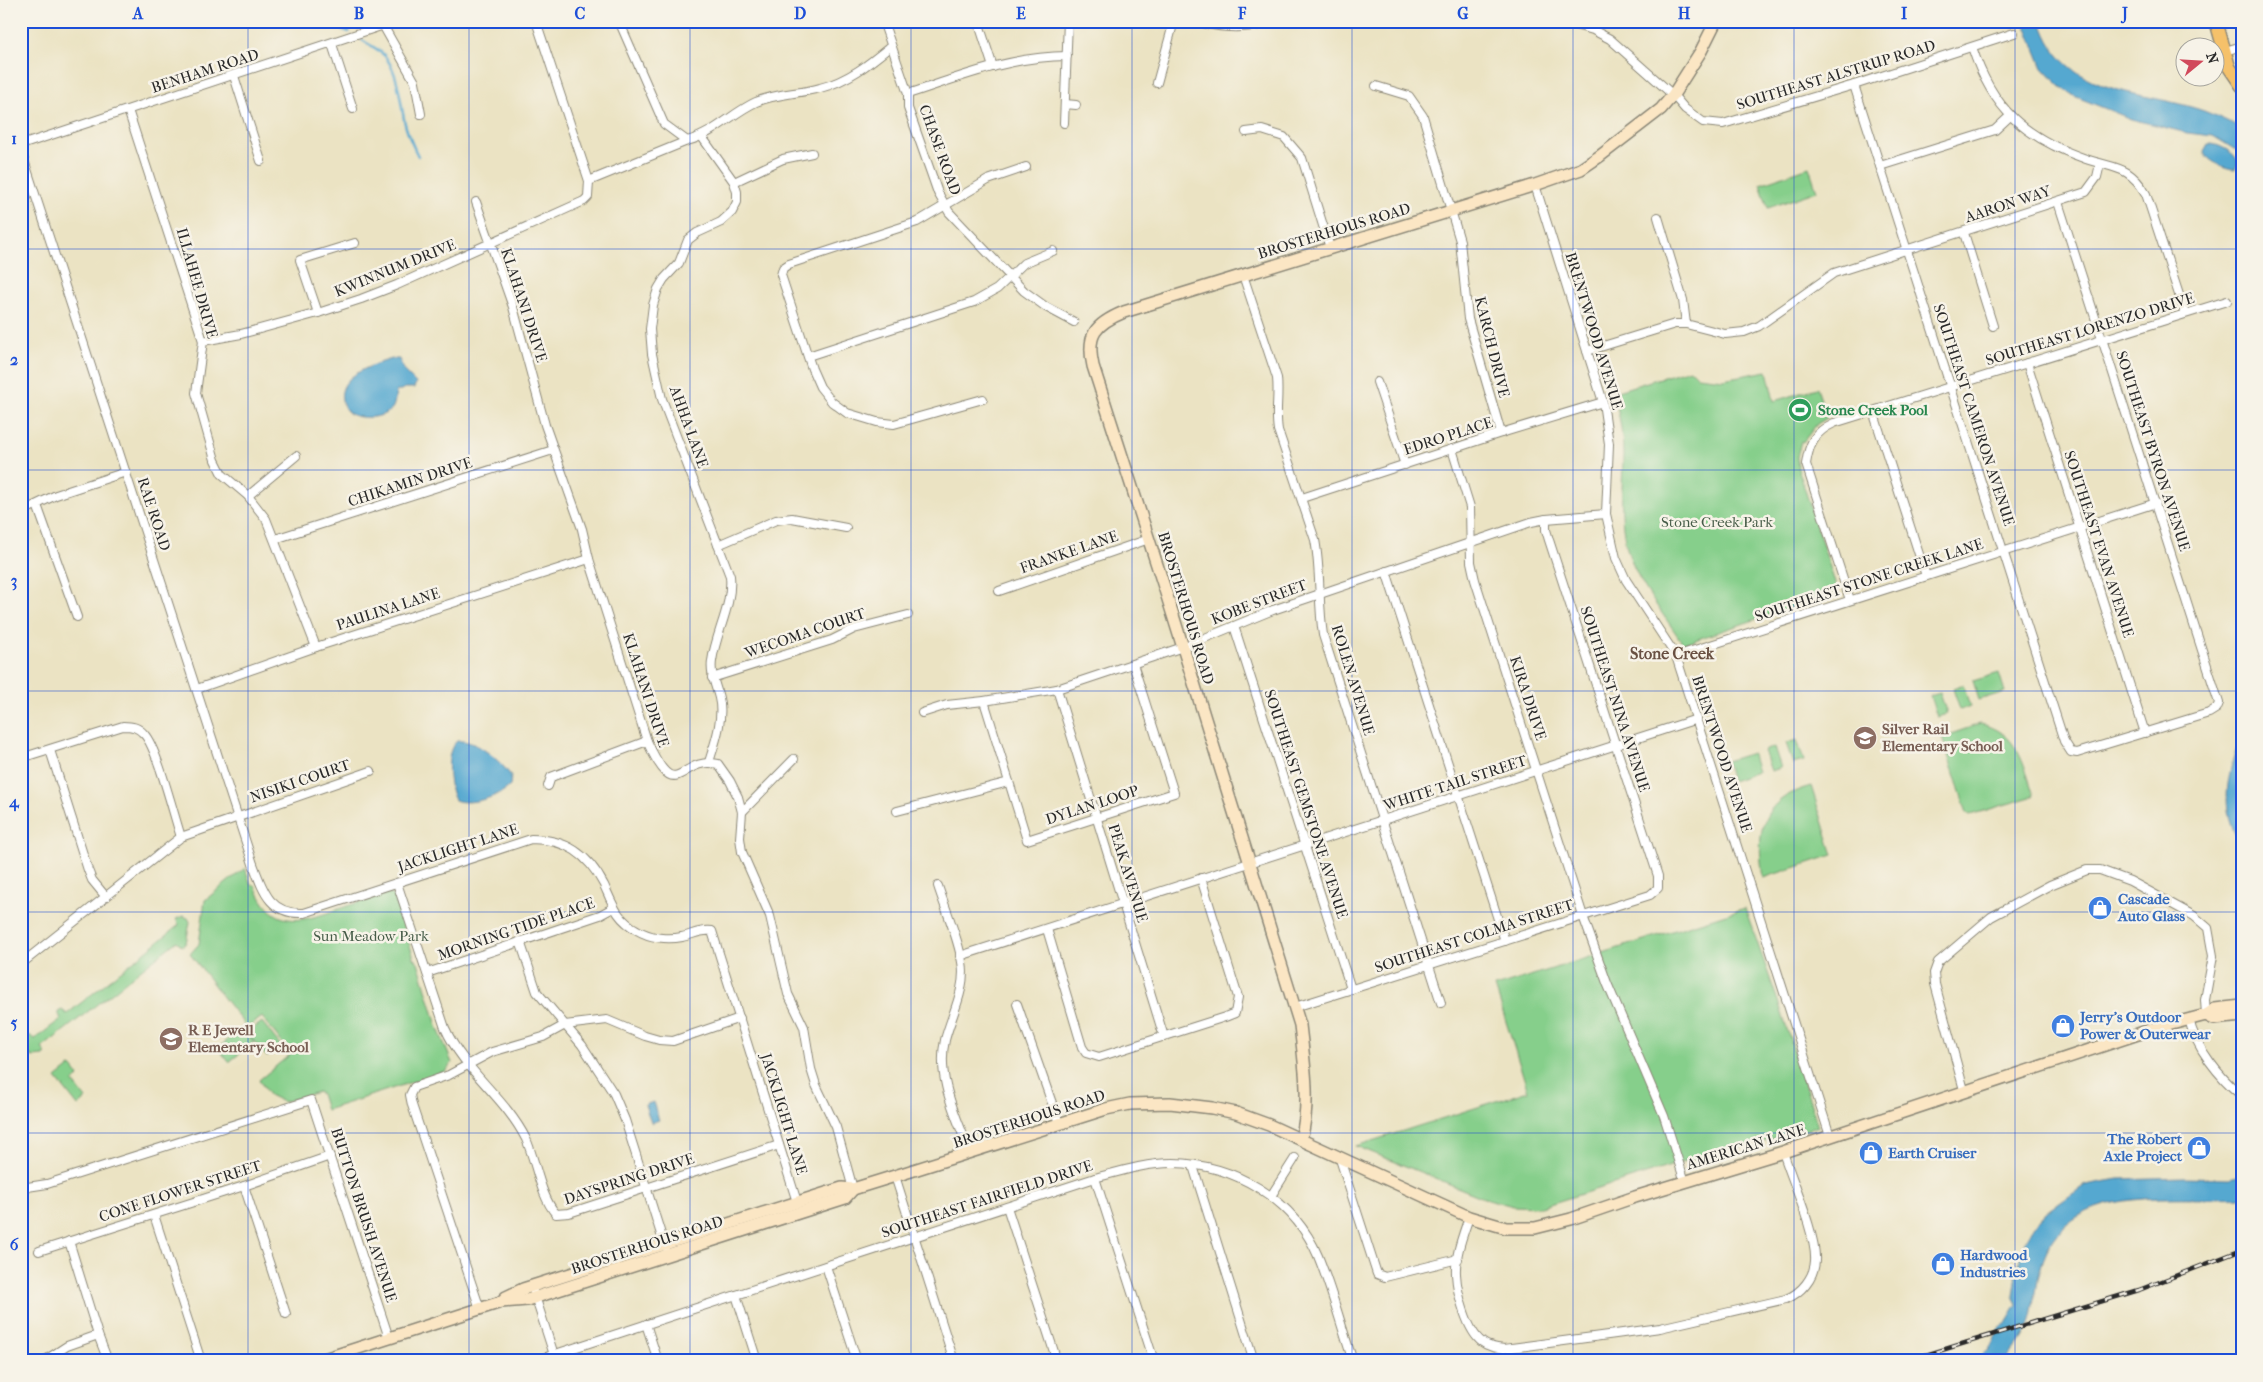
<svg xmlns="http://www.w3.org/2000/svg" width="2263" height="1382" font-family="'IM FELL French Canon',serif">
  <style>
    .green { fill: #86cf8b; stroke: #587d5b }
    .water { fill: #54a8d0; stroke: #406a7e }
    .lines { fill: none; stroke-linecap: round; stroke-linejoin: round }
    .stream { stroke: #54a8d0; stroke-width: 2.5 }
    .street-casing { stroke: #8b8777; stroke-width: 10 }
    .secondary-casing { stroke: #8b8777; stroke-width: 14 }
    .primary-casing { stroke: #8b8777; stroke-width: 15 }
    .street { stroke: #fff; stroke-width: 8 }
    .secondary { stroke: #fbe6c4; stroke-width: 11 }
    .primary { stroke: #f5c16b; stroke-width: 12 }
    .rail-casing { stroke: #2b2b2b; stroke-width: 4.5 }
    .rail { stroke: #f7f3e8; stroke-width: 2.5; stroke-dasharray: 8; stroke-linecap: butt }
    .grid { fill: none; stroke: #1d4ed8; stroke-width: 1; stroke-opacity: 0.55 }
    .labels { text-anchor: middle; dominant-baseline: central; stroke-width: 5; stroke-linejoin: round; paint-order: stroke }
    .street-label { font-size: 15px; fill: #2b2b2b; stroke: #f7f3e8 }
    .leisure-label { font-size: 15px; font-weight: bold; fill: #27864d; stroke: #f7f3e8; text-anchor: start }
    .park-label { font-size: 15px; fill: #465c48; stroke: #f7f3e8 }
    .education-label { font-size: 15px; font-weight: bold; fill: #785e54; stroke: #f7f3e8; text-anchor: start }
    .shop-label { font-size: 15px; font-weight: bold; fill: #366cbe; stroke: #f7f3e8; text-anchor: start }
    .neighbourhood-label { font-size: 16px; font-weight: bold; fill: #695042; stroke: #f7f3e8 }
    .neatline { fill: none; stroke: #1d4ed8; stroke-width: 2 }
    .grid-label { font-size: 16px; text-anchor: middle; font-weight: bold; fill: #1d4ed8 }
  </style>
  <rect width="100%" height="100%" fill="#f7f3e8"/>
  <filter id="ink" filterUnits="userSpaceOnUse"><feTurbulence type="fractalNoise" baseFrequency=".02" numOctaves="2"/><feDisplacementMap in="SourceGraphic" scale="10" xChannelSelector="R" yChannelSelector="G"/><feConvolveMatrix kernelMatrix="1 2 1 2 8 2 1 2 1" color-interpolation-filters="sRGB"/></filter>
  <filter id="wash" filterUnits="userSpaceOnUse"><feTurbulence type="fractalNoise" baseFrequency=".0096" numOctaves="4" result="noise"/><feDisplacementMap in="SourceGraphic" scale="20" xChannelSelector="R" yChannelSelector="G"/><feGaussianBlur stdDeviation="1.12" result="paint"/><feColorMatrix in="noise" values="0 0 0 0 0 0 0 0 0 0 0 0 0 0 0 0 0 1.4 0 .05"/><feComposite in="paint" operator="in"/></filter>
  <g filter="url(#wash)">
    <rect width="100%" height="100%" fill="#ebe3c3"/>
    <g class="green">
      <polygon points="1809,167 1817,191 1768,208 1760,184"/>
      <path d="M1690,369L1697,376L1723,379L1767,371L1774,401L1817,388L1827,418L1817,424L1803,442L1801,441L1797,457L1798,468L1836,586L1834,593L1683,644C1664,614 1639,586 1628,552C1618,518 1623,487 1623,453C1623,433 1618,411 1614,392Z"/>
      <polygon points="1999,673 2005,692 1979,700 1973,681"/>
      <polygon points="1963,685 1970,706 1960,710 1953,689"/>
      <polygon points="1940,693 1947,714 1937,717 1930,696"/>
      <path d="M1980,724C2017,730 2024,765 2034,796L1970,815L1967,813L1942,737Z"/>
      <polygon points="1797,740 1804,761 1793,764 1786,743"/>
      <polygon points="1774,747 1781,768 1771,771 1764,751"/>
      <polygon points="1752,753 1758,772 1732,781 1726,761"/>
      <path d="M1811,786L1833,855L1763,878C1756,831 1760,800 1811,786Z"/>
      <path d="M245,868L251,885H255C273,935 308,920 347,906C359,902 375,899 386,891L397,898L396,903L414,958L418,962L437,1026L452,1063L446,1071L326,1110L321,1094L318,1092L283,1102L269,1095L259,1080L292,1053L288,1048L287,1049L262,1017L247,1028L190,954L199,944L205,900Z"/>
      <polygon points="1745,908 1779,1004 1818,1127 1690,1160 1540,1207 1513,1206 1484,1198 1356,1146 1528,1091 1495,987"/>
      <polygon points="183,916 188,918 190,922 186,943 182,946 177,941 42,1048 46,1054 44,1056 33,1057 27,1053 24,1045 29,1035 35,1039 61,1019 58,1012 62,1010 67,1014 179,925 176,919"/>
      <polygon points="262,1022 281,1046 267,1057 247,1033"/>
      <polygon points="242,1028 254,1042 229,1062 218,1048"/>
      <polygon points="71,1066 79,1076 73,1082 86,1099 78,1106 56,1078"/>
    </g>
    <g class="water">
      <path d="M2024,21H2041C2065,98 2141,89 2204,111C2217,116 2229,122 2242,128V150L2234,149L2213,136L2187,133L2131,119L2074,96L2060,86L2043,68Z"/>
      <path d="M2208,144C2218,143 2236,153 2238,162L2235,169C2226,169 2206,161 2204,151Z"/>
      <path d="M392,359H399L404,371L416,383L414,388H405L396,392C395,397 395,403 393,407C386,419 359,420 349,413C345,410 343,405 342,400C337,375 375,364 392,359Z"/>
      <path d="M2242,735V844C2217,813 2228,768 2242,735Z"/>
      <path d="M457,741C476,739 501,761 511,776L510,786C499,797 469,806 455,800C448,788 444,750 457,741Z"/>
      <polygon points="653,1102 659,1120 651,1123 645,1105"/>
      <path d="M2242,1175V1196L2238,1197C2169,1202 2066,1180 2041,1267C2034,1291 2036,1319 2022,1340C2017,1348 2010,1354 2005,1361H1974L1989,1350L1999,1328L2005,1324L2017,1304L2013,1296L2016,1273L2025,1241L2034,1226L2047,1212L2085,1185L2119,1179L2184,1177L2229,1178Z"/>
    </g>
    <g class="lines">
      <g class="stream">
        <polyline points="327,23 349,32"/>
        <path d="M362,40C370,46 382,50 387,59C399,77 400,99 404,119C406,132 412,144 418,156"/>
      </g>
    </g>
  </g>
  <g filter="url(#ink)">
    <g class="lines">
      <g class="street-casing">
        <g id="street">
          <polyline points="619,21 664,124 687,141"/>
          <polyline points="883,21 908,94 908,108 931,173 938,193 949,212 1024,291 1046,307 1074,322"/>
          <polyline points="978,21 993,67"/>
          <path d="M1195,21C1222,29 1247,30 1274,21"/>
          <polyline points="1560,21 1593,30 1610,39 1673,95 1685,109 1703,122 1723,124 1854,85 2014,33"/>
          <polyline points="384,27 415,82 421,114"/>
          <polyline points="332,44 353,109"/>
          <path d="M1972,47C1992,109 2025,138 2086,159C2115,169 2129,165 2146,194L2185,313"/>
          <polyline points="2225,51 2242,46"/>
          <polyline points="234,76 261,161"/>
          <polyline points="1157,83 1174,21"/>
          <polyline points="1854,85 2064,741 2071,752 2077,753 2209,713 2217,708 2219,703 2058,202"/>
          <polyline points="1376,86 1409,96 1423,116 1460,241 1468,319 1501,433"/>
          <path d="M908,94C960,77 1012,56 1067,56"/>
          <polyline points="1065,104 1076,105"/>
          <polyline points="128,110 203,341 196,393 215,460 222,474 248,496 266,519 316,647"/>
          <polyline points="1064,123 1068,21"/>
          <polyline points="1246,132 1262,130 1284,137 1302,158 1330,248"/>
          <path d="M702,137L734,182L737,192V202L732,212L721,222L697,233L688,240L679,263L664,279L658,289L653,305L650,329L652,354L662,399L730,576C733,605 716,632 712,661C710,675 716,685 719,698C724,718 715,743 709,762"/>
          <polyline points="21,145 396,21"/>
          <path d="M21,151L253,864C263,891 270,915 304,913L531,839C566,839 588,854 604,885C613,905 617,919 637,930C650,938 668,940 682,937C692,935 701,929 712,931L797,1202"/>
          <polyline points="1880,166 1995,130 2010,116"/>
          <path d="M589,181L687,141C714,134 732,113 756,102C777,93 799,94 820,88C848,81 869,64 891,46"/>
          <polyline points="734,182 783,159 812,153"/>
          <polyline points="1535,185 1603,402 1609,444 1606,514 1616,558 1626,580 1676,656 1830,1136"/>
          <path d="M476,202L513,307L545,425L582,529L589,559L647,741C678,809 678,755 718,764L730,781L738,797L742,812L740,838L742,852L770,916L788,994L804,1027L811,1069L816,1085L836,1127L853,1189"/>
          <polyline points="1658,217 1683,300 1686,324"/>
          <polyline points="1964,233 1993,326"/>
          <path d="M1243,275L1277,378C1279,396 1275,412 1278,430L1315,540C1321,571 1318,603 1323,635L1441,1003"/>
          <polyline points="318,313 300,260 355,243"/>
          <polyline points="203,341 241,334 318,313 361,299 397,285 584,201 588,197 589,181 536,21"/>
          <polyline points="1587,351 1675,324 1686,324 1725,334 1744,332 1759,326 1834,273 2086,192 2097,177 2100,164"/>
          <polyline points="808,356 974,302 997,289 1024,263 1053,251"/>
          <polyline points="2027,363 2145,733"/>
          <polyline points="1377,382 1405,465"/>
          <polyline points="983,399 894,424 877,422 847,413 832,402 820,387 812,369 781,275 783,268 789,264 917,222 988,180 1026,167"/>
          <polyline points="1873,411 1926,576"/>
          <polyline points="1452,449 1470,507 1471,562 1475,580 1583,916 1607,983 1664,1116 1685,1182"/>
          <polyline points="248,496 296,456"/>
          <polyline points="1302,498 1501,433 1603,402"/>
          <polyline points="37,505 77,617"/>
          <polyline points="21,512 56,495 126,472"/>
          <polyline points="275,539 553,450"/>
          <polyline points="718,545 776,520 792,518 846,528"/>
          <polyline points="1386,571 1505,941"/>
          <polyline points="999,591 1149,539"/>
          <path d="M1850,600L1806,464C1809,444 1814,432 1834,423L2227,301"/>
          <polyline points="1234,626 1351,989"/>
          <polyline points="1676,656 2156,503"/>
          <polyline points="712,678 832,640 854,629 908,615"/>
          <polyline points="197,689 316,647 589,559"/>
          <polyline points="1057,689 1164,1037"/>
          <polyline points="984,701 1027,840 1174,793 1133,664"/>
          <polyline points="922,713 947,705 984,701 1057,689 1183,647 1273,610 1531,522 1546,519 1606,514"/>
          <polyline points="50,750 88,870 92,880 106,897"/>
          <path d="M21,758L123,726C132,726 138,727 144,734C157,747 174,816 181,837"/>
          <polyline points="548,786 551,777 647,741"/>
          <polyline points="897,811 1009,782"/>
          <polyline points="742,812 794,759"/>
          <path d="M397,883L445,1028C464,1071 505,1097 526,1139C536,1161 540,1196 556,1214L569,1213L779,1145"/>
          <path d="M938,886C946,911 958,937 962,962C967,988 951,1016 945,1040C936,1079 957,1117 970,1153"/>
          <polyline points="1047,929 1082,1047 1086,1053 1099,1057 1225,1017 1235,1013 1238,997 1201,878"/>
          <polyline points="520,941 537,992 582,1045 614,1094 625,1120 665,1247"/>
          <polyline points="960,956 1697,719"/>
          <polyline points="21,964 181,837 371,771"/>
          <polyline points="427,973 600,915 613,908"/>
          <polyline points="1017,1004 1059,1123"/>
          <polyline points="1295,1007 1650,895 1658,888 1658,876 1549,540 1546,530 1546,519"/>
          <path d="M2189,1019C2195,1047 2220,1078 2242,1096"/>
          <polyline points="1964,1090 1935,984 1934,973 1938,962 1991,917 2050,885 2087,870 2100,870 2130,881 2194,916 2208,928 2213,956 2205,1000 2206,1015"/>
          <polyline points="1340,1159 1377,1274 1385,1277 1458,1259"/>
          <polyline points="1193,1166 1254,1361"/>
          <polyline points="895,1176 954,1361"/>
          <polyline points="1095,1178 1154,1361"/>
          <polyline points="244,1186 286,1314"/>
          <polyline points="21,1188 47,1184 311,1100 389,1338"/>
          <polyline points="1271,1196 1295,1158"/>
          <polyline points="1007,1207 1057,1361"/>
          <polyline points="154,1215 201,1361"/>
          <path d="M1469,1217C1463,1235 1455,1255 1456,1274C1457,1293 1467,1331 1482,1342C1488,1347 1496,1348 1504,1349L1660,1328L1786,1299C1801,1293 1814,1278 1815,1261C1817,1236 1791,1178 1783,1152"/>
          <polyline points="69,1241 98,1335 108,1361"/>
          <polyline points="39,1251 244,1186 330,1156"/>
          <polyline points="826,1266 857,1361"/>
          <polyline points="534,1293 556,1361"/>
          <polyline points="736,1295 757,1361"/>
          <polyline points="480,1309 412,1105 410,1095 414,1087 449,1075 492,1052 543,1037 565,1025 607,1020 645,1036 659,1040 673,1041 740,1018"/>
          <polyline points="646,1324 658,1361"/>
          <polyline points="44,1361 67,1346 98,1335"/>
          <path d="M534,1361L1095,1178C1121,1171 1146,1163 1173,1163C1234,1164 1294,1199 1318,1256C1332,1290 1341,1326 1353,1361"/>
          <polyline points="2238,1361 2242,1359"/>
        </g>
      </g>
      <g class="secondary-casing">
        <g id="secondary">
          <polyline points="2206,1015 2214,1019 2242,1016"/>
          <path d="M1301,1139C1311,1103 1304,1062 1300,1025L1167,596L1093,366C1086,335 1095,324 1124,312L1535,185L1581,169L1600,156L1661,109L1673,95L1701,51L1716,21"/>
          <polyline points="501,1302 506,1297 523,1289 842,1188 853,1189 895,1176 1106,1109 1130,1104 1170,1103 1212,1108 1236,1113 1269,1125 1469,1217 1506,1228 1535,1228 1571,1219 1635,1197 1783,1152 2156,1028 2206,1015 2215,1009 2242,1006"/>
          <polyline points="318,1361 501,1302 527,1300 845,1198 853,1189"/>
        </g>
      </g>
      <g class="primary-casing">
        <polyline id="primary" points="2216,21 2229,67 2242,86"/>
      </g>
      <use href="#street" class="street"/>
      <use href="#secondary" class="secondary"/>
      <use href="#primary" class="primary"/>
      <g class="rail-casing">
        <polyline id="rail" points="1906,1361 2139,1290 2242,1250"/>
      </g>
      <use href="#rail" class="rail"/>
    </g>
  </g>
  <path class="grid" d="M248,21V1361M469,21V1361M690,21V1361M911,21V1361M1132,21V1361M1352,21V1361M1573,21V1361M1794,21V1361M2015,21V1361M21,249H2242M21,470H2242M21,691H2242M21,912H2242M21,1133H2242"/>
  <defs>
    <g id="stadium-disc" transform="scale(1.25)"><circle r="9.5" fill="#2e9e5b" stroke="#f7f3e8"/><path d="M0-5a6.5 5 0 1 0 0 10a6.5 5 0 1 0 0-10ZM-3.5-1.8h7v3.6h-7Z" fill="#fff"/></g>
    <g id="school-disc" transform="scale(1.25)"><circle r="9.5" fill="#8d6e63" stroke="#f7f3e8"/><path d="M0-5L7-2L0 1L-7-2ZM-4 1L0 2.5L4 1V4Q0 6-4 4Z" fill="#fff"/></g>
    <g id="shop-disc" transform="scale(1.25)"><circle r="9.5" fill="#3f7fe0" stroke="#f7f3e8"/><path d="M-5-2.5h2.3a2.7 3.5 0 0 1 5.4 0H5L5.5 6h-11ZM-1.5-2.5h3a1.5 2.3 0 0 0-3 0Z" fill="#fff"/></g>
  </defs>
  <g fill-rule="evenodd">
    <use href="#stadium-disc" x="1800" y="410"/>
    <use href="#school-disc" x="1865" y="738"/>
    <use href="#shop-disc" x="2100" y="908"/>
    <use href="#shop-disc" x="2063" y="1026"/>
    <use href="#school-disc" x="171" y="1039"/>
    <use href="#shop-disc" x="2199" y="1148"/>
    <use href="#shop-disc" x="1871" y="1153"/>
    <use href="#shop-disc" x="1943" y="1264"/>
  </g>
  <g class="labels">
    <g class="street-label">
      <text transform="translate(205 71) rotate(-18)">BENHAM ROAD</text>
      <text transform="translate(1836 75) rotate(-17)">SOUTHEAST ALSTRUP ROAD</text>
      <text transform="translate(940 150) rotate(70)">CHASE ROAD</text>
      <text transform="translate(2008 204) rotate(-18)">AARON WAY</text>
      <text transform="translate(1334 231) rotate(-17)">BROSTERHOUS ROAD</text>
      <text transform="translate(395 268) rotate(-22)">KWINNUM DRIVE</text>
      <text transform="translate(197 283) rotate(74)">ILLAHEE DRIVE</text>
      <text transform="translate(524 305) rotate(72)">KLAHANI DRIVE</text>
      <text transform="translate(2090 329) rotate(-17)">SOUTHEAST LORENZO DRIVE</text>
      <text transform="translate(1594 331) rotate(73)">BRENTWOOD AVENUE</text>
      <text transform="translate(1492 347) rotate(76)">KARCH DRIVE</text>
      <text transform="translate(1974 415) rotate(72)">SOUTHEAST CAMERON AVENUE</text>
      <text transform="translate(689 427) rotate(70)">AHHA LANE</text>
      <text transform="translate(1448 436) rotate(-18)">EDRO PLACE</text>
      <text transform="translate(2153 451) rotate(72)">SOUTHEAST BYRON AVENUE</text>
      <text transform="translate(410 482) rotate(-18)">CHIKAMIN DRIVE</text>
      <text transform="translate(154 514) rotate(72)">RAE ROAD</text>
      <text transform="translate(2099 544) rotate(72)">SOUTHEAST EVAN AVENUE</text>
      <text transform="translate(1069 552) rotate(-19)">FRANKE LANE</text>
      <text transform="translate(1869 580) rotate(-18)">SOUTHEAST STONE CREEK LANE</text>
      <text transform="translate(1259 602) rotate(-21)">KOBE STREET</text>
      <text transform="translate(1186 608) rotate(73)">BROSTERHOUS ROAD</text>
      <text transform="translate(388 609) rotate(-18)">PAULINA LANE</text>
      <text transform="translate(805 633) rotate(-19)">WECOMA COURT</text>
      <text transform="translate(1353 680) rotate(73)">ROLEN AVENUE</text>
      <text transform="translate(646 690) rotate(72)">KLAHANI DRIVE</text>
      <text transform="translate(1528 698) rotate(72)">KIRA DRIVE</text>
      <text transform="translate(1615 699) rotate(72)">SOUTHEAST NINA AVENUE</text>
      <text transform="translate(1722 754) rotate(72)">BRENTWOOD AVENUE</text>
      <text transform="translate(300 781) rotate(-19)">NISIKI COURT</text>
      <text transform="translate(1455 783) rotate(-18)">WHITE TAIL STREET</text>
      <text transform="translate(1306 804) rotate(72)">SOUTHEAST GEMSTONE AVENUE</text>
      <text transform="translate(1092 805) rotate(-18)">DYLAN LOOP</text>
      <text transform="translate(458 848) rotate(-18)">JACKLIGHT LANE</text>
      <text transform="translate(1128 873) rotate(73)">PEAK AVENUE</text>
      <text transform="translate(516 929) rotate(-19)">MORNING TIDE PLACE</text>
      <text transform="translate(1474 936) rotate(-18)">SOUTHEAST COLMA STREET</text>
      <text transform="translate(784 1114) rotate(73)">JACKLIGHT LANE</text>
      <text transform="translate(1029 1119) rotate(-18)">BROSTERHOUS ROAD</text>
      <text transform="translate(1746 1147) rotate(-17)">AMERICAN LANE</text>
      <text transform="translate(629 1179) rotate(-18)">DAYSPRING DRIVE</text>
      <text transform="translate(180 1191) rotate(-18)">CONE FLOWER STREET</text>
      <text transform="translate(987 1199) rotate(-18)">SOUTHEAST FAIRFIELD DRIVE</text>
      <text transform="translate(364 1215) rotate(72)">BUTTON BRUSH AVENUE</text>
      <text transform="translate(647 1245) rotate(-18)">BROSTERHOUS ROAD</text>
    </g>
    <g class="leisure-label">
      <text x="1818" y="410">Stone Creek Pool</text>
    </g>
    <g class="park-label">
      <text x="1717" y="522">Stone Creek Park</text>
      <text x="371" y="936">Sun Meadow Park</text>
    </g>
    <g class="education-label">
      <text x="1882" y="729">Silver Rail<tspan x="1882" dy="17">Elementary School</tspan></text>
      <text x="188" y="1030">R E Jewell<tspan x="188" dy="17">Elementary School</tspan></text>
    </g>
    <g class="shop-label">
      <text x="2118" y="899">Cascade<tspan x="2118" dy="17">Auto Glass</tspan></text>
      <text x="2080" y="1017">Jerry's Outdoor<tspan x="2080" dy="17">Power &amp; Outerwear</tspan></text>
      <text x="2182" y="1139" text-anchor="end">The Robert<tspan x="2182" dy="17">Axle Project</tspan></text>
      <text x="1888" y="1153">Earth Cruiser</text>
      <text x="1960" y="1255">Hardwood<tspan x="1960" dy="17">Industries</tspan></text>
    </g>
    <g class="neighbourhood-label">
      <text x="1672" y="653">Stone Creek</text>
    </g>
  </g>
  <rect width="2263" height="1382" fill="none" stroke="#f7f3e8" stroke-width="55"/>
  <g transform="translate(2200 62) rotate(72)"><circle r="24" fill="#f7f3e8" stroke="#a5a39c"/>
  <path d="M0-4L9 19L0 12L-9 19Z" fill="#d1495b"/>
  <text y="-8" font-size="14" font-weight="bold" text-anchor="middle" fill="#2b2b2b">N</text>
  </g>
  <rect x="28" y="28" width="2208" height="1326" class="neatline"/>
  <g class="grid-label">
    <text x="138" y="19">A</text>
    <text x="359" y="19">B</text>
    <text x="580" y="19">C</text>
    <text x="800" y="19">D</text>
    <text x="1021" y="19">E</text>
    <text x="1242" y="19">F</text>
    <text x="1463" y="19">G</text>
    <text x="1684" y="19">H</text>
    <text x="1904" y="19">I</text>
    <text x="2125" y="19">J</text>
    <text x="14" y="144">1</text>
    <text x="14" y="365">2</text>
    <text x="14" y="586">3</text>
    <text x="14" y="807">4</text>
    <text x="14" y="1028">5</text>
    <text x="14" y="1250">6</text>
  </g>
</svg>
